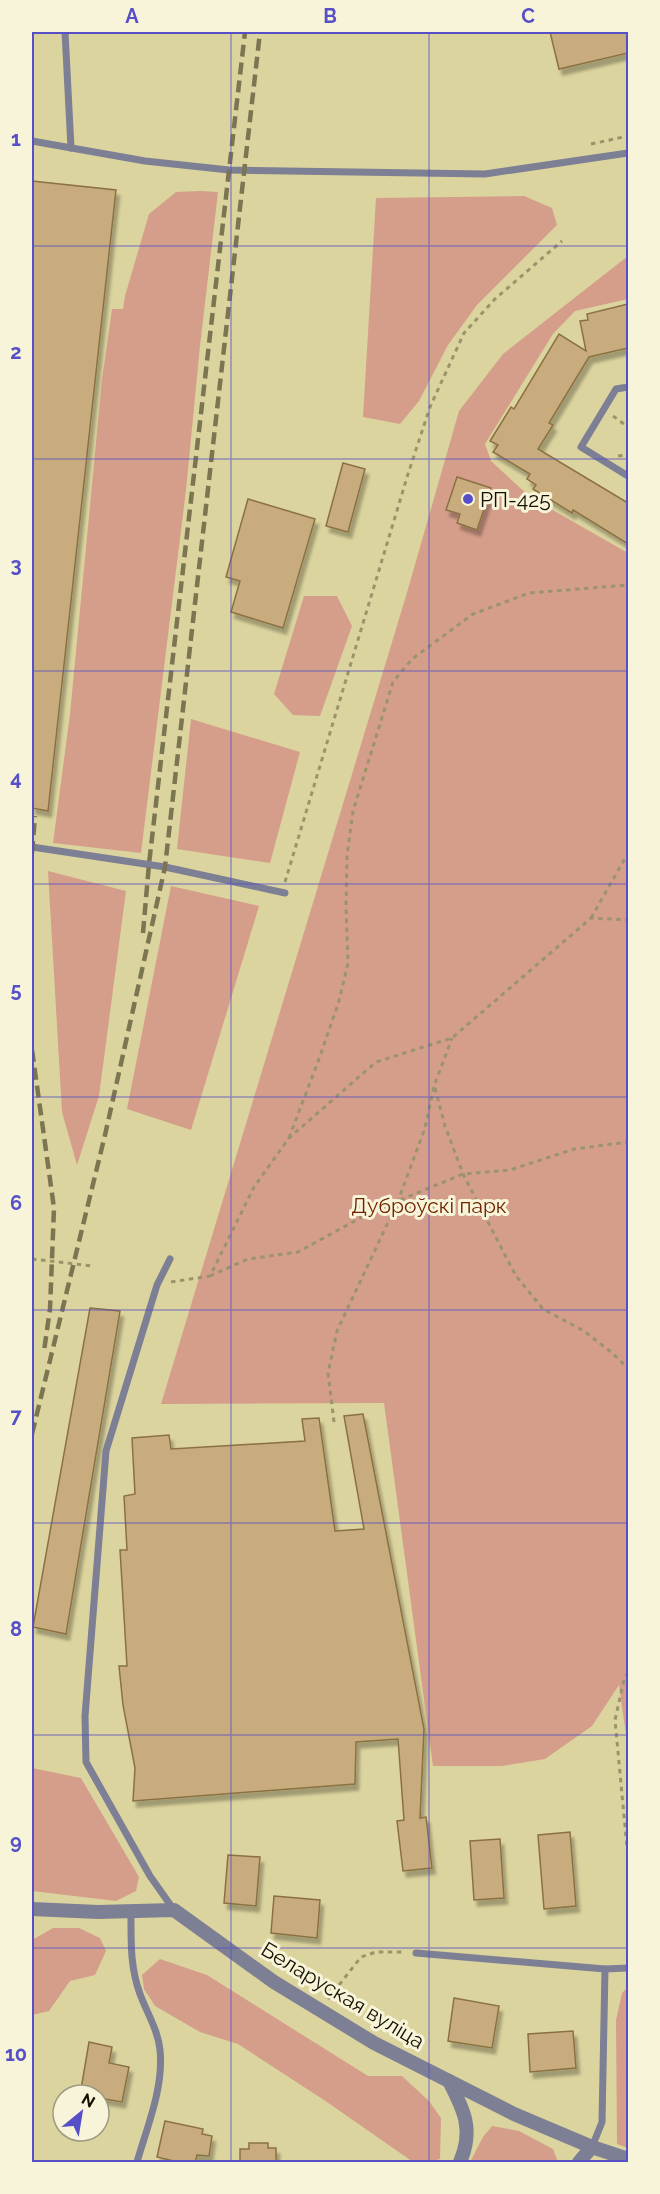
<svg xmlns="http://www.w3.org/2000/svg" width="660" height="2194" font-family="Raleway,sans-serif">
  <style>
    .green { fill: #d59e8a }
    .building { fill: #c8ac7d; stroke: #8b7143; stroke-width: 1.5; filter: url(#shadow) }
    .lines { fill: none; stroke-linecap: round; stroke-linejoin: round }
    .path { stroke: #9b946b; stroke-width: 3; stroke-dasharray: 4.5 4.5; stroke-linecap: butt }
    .lane { stroke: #7d7f94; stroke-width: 7 }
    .street { stroke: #7d7f94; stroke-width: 14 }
    .rail { stroke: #7b7551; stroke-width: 4.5; stroke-dasharray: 12 6; stroke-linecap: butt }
    .grid { fill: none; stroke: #564fc7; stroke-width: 1.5; stroke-opacity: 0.55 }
    .poi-dot { fill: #564fc7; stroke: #f8f4d9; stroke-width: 2 }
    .labels { text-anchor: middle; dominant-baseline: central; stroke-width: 6; stroke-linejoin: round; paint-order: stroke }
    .poi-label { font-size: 21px; fill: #151101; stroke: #f8f4d9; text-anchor: start }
    .park-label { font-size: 21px; fill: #702401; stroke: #f8f4d9 }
    .street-label { font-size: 21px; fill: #151101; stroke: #f8f4d9 }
    .neatline { fill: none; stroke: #564fc7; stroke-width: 2 }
    .grid-label { font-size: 20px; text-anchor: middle; font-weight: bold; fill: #564fc7 }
  </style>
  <defs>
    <filter id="shadow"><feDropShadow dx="3.5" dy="6" stdDeviation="1.5" flood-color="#0004"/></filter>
  </defs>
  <rect width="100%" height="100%" fill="#dcd49e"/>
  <g class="green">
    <polygon points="200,191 218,192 200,346 186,490 141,853 53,843 70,714 102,380 112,309 123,309 125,296 149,214 176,192"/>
    <polygon points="524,196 552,208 557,225 477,305 448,345 419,401 400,424 363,417 376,198"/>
    <polygon points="628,256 628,299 575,311 553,334 485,444 491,461 530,497 628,553 628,1749 619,1685 592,1726 545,1759 502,1766 433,1766 384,1403 161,1404 406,596 459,411 503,354"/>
    <polygon points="304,596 337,596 352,626 320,716 293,715 274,694"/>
    <polygon points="191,719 300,752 270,863 177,849"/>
    <polygon points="48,871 126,891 99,1096 77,1165 62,1112"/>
    <polygon points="171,886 259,906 191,1130 127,1109"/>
    <polygon points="32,1768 81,1778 139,1877 136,1891 116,1901 32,1891"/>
    <polygon points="53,1928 79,1928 100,1938 106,1951 95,1975 70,1981 49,2011 32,2015 32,1940"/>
    <polygon points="160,1959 207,1975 368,2076 402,2076 429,2101 441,2118 440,2159 430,2162 413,2162 327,2102 238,2044 200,2032 155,2006 144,1989 142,1975"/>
    <polygon points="628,1987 628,2148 617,2144 616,2020 622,1993"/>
    <polygon points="492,2126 519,2131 553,2149 558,2162 470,2162 483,2137"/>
  </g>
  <g class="building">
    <polygon points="550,32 628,32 628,53 559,69"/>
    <polygon points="32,181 116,190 48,811 32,808"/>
    <polygon points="628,304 628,348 589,357 549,423 553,425 538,449 628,503 628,544 573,510 572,513 533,489 536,485 527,479 530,474 493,452 498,445 490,441 511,407 514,409 559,334 586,351 580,321 588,320 587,314"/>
    <polygon points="343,463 365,469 348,532 326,526"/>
    <polygon points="457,477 491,488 477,530 457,523 460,514 446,510"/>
    <polygon points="248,499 315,519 283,628 231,612 240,581 226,577"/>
    <polygon points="90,1308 120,1311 66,1634 33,1627"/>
    <polygon points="363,1414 424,1729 420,1818 426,1817 432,1868 403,1871 397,1821 404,1820 398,1739 356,1742 355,1784 133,1801 135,1768 123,1705 119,1666 127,1666 120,1550 127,1550 124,1496 135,1494 132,1438 169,1435 171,1449 305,1441 302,1419 319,1418 335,1531 364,1529 344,1416"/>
    <polygon points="570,1832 576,1906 544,1909 538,1835"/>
    <polygon points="500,1839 504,1898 474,1900 470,1841"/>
    <polygon points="228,1855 260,1857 256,1906 224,1903"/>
    <polygon points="274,1896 320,1900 317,1938 271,1933"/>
    <polygon points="454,1998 499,2006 492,2048 448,2041"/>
    <polygon points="573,2031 576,2068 530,2072 528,2034"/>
    <polygon points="89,2042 112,2047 109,2063 129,2067 122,2102 99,2098 99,2095 80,2095"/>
    <polygon points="165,2121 203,2129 202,2134 212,2136 209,2156 197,2155 195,2163 182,2163 157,2157"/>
    <polygon points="249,2143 268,2143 268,2148 276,2148 276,2163 240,2163 240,2149 249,2149"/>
  </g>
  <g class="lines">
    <g class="path">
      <polyline points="591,144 628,136"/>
      <polyline points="613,416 628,427"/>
      <polyline points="618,456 628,455"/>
      <polyline points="285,882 408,474 430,407 464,333 495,299 562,241"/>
      <polyline points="591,918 628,853"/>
      <polyline points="435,1088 445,1126 463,1174 516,1276 543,1309 584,1331 611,1352 628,1368"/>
      <polyline points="289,1138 319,1059 339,1001 348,963 346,907 347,856 353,811 393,682 412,659 473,614 529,593 628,585"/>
      <polyline points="32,1259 93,1266"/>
      <polyline points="210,1276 248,1259 298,1252 371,1212 463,1174 510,1170 574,1149 628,1142"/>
      <polyline points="171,1282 210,1276 254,1187 289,1138 376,1062 452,1038 591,918 628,920"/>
      <polyline points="334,1422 328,1373 337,1331 398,1201 425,1128 434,1086 452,1038"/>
      <polyline points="628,1672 624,1680 615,1720 628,1858"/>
      <polyline points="328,1999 361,1957 376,1952 405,1952"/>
    </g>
    <g class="lane">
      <polyline points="65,32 71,148"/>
      <polyline points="32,141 145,161 229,170 485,174 628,153"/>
      <polyline points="628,387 616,389 581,447 628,476"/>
      <polyline points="32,847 165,867 285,893"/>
      <polyline points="170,1259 157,1285 106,1451 85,1716 86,1762 150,1876 174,1910"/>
      <path d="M131,1912C131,1941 130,1967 140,1994C147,2013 158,2030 160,2050C164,2087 147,2127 137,2162"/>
      <polyline points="416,1953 605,1969 628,1968"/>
      <polyline points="592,2147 602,2122 605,1969"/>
    </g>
    <g class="street">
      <polyline points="32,1909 98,1912 174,1910 274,1982 374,2043 514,2114 592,2147 628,2159"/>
      <path d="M449,2081C464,2110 474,2130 460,2162"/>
      <polyline points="579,2162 592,2147"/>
    </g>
    <g class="rail">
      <polyline points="32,853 35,816"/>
      <polyline points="143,933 149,864 245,32"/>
      <polyline points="32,1050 54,1208 50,1309 44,1351"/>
      <polyline points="32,1434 105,1135 165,867 260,32"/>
    </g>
  </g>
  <path class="grid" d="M231,32V2162M429,32V2162M32,246H628M32,459H628M32,671H628M32,884H628M32,1097H628M32,1310H628M32,1523H628M32,1735H628M32,1948H628"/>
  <circle class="poi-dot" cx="468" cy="499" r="6"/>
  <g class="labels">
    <g class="poi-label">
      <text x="480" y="499">РП-425</text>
    </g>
    <g class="park-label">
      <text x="429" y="1205">Дуброўскі парк</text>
    </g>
    <g class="street-label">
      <text transform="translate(343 1995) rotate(31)">Беларуская вуліца</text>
    </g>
  </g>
  <rect width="660" height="2194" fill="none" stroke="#f8f4d9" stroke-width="66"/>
  <g transform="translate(81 2113) rotate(30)"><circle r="28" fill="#f8f4d9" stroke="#9d9983" stroke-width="1.5"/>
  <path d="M0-4.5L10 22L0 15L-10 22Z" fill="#564fc7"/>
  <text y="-9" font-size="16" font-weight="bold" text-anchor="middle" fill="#151101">N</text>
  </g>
  <rect x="33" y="33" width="594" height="2128" class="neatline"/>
  <g class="grid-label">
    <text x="132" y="23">A</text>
    <text x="330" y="23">B</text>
    <text x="528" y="23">C</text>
    <text x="16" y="146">1</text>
    <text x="16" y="359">2</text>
    <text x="16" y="572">3</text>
    <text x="16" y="785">4</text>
    <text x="16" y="997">5</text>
    <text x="16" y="1210">6</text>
    <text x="16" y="1423">7</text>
    <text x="16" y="1636">8</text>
    <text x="16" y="1849">9</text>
    <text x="16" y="2061">10</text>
  </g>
</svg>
